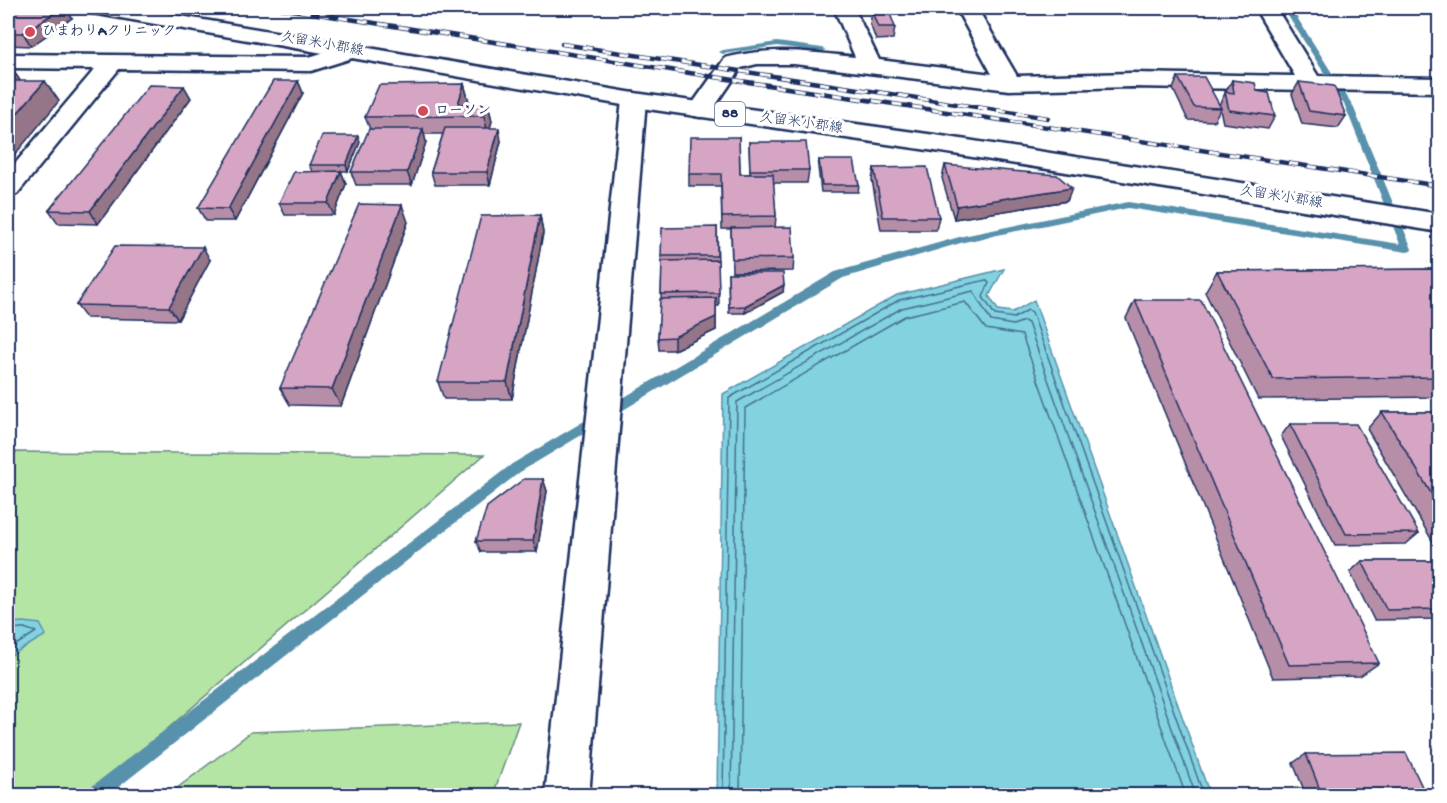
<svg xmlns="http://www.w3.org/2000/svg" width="1447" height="803" font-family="'Gochi Hand','Klee One',sans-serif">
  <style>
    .green { fill: #b4e5a5; stroke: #688a82; stroke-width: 1.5 }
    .water { fill: #83d2e0; stroke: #5991ac; stroke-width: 1.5 }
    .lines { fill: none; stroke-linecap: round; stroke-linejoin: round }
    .shore { stroke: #457092; stroke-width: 1.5 }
    .stream { fill: #5991ac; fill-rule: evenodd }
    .minor-casing { stroke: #1b2f5e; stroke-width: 5 }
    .tertiary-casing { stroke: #1b2f5e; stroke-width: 5 }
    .primary-casing { stroke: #1b2f5e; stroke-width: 5 }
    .minor { fill: #fff; fill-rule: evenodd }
    .tertiary { fill: #fff; fill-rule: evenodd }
    .primary { fill: #fff; fill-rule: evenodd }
    .rail-casing { stroke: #1b2f5e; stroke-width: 4.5 }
    .rail { stroke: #fff; stroke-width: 3; stroke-dasharray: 10; stroke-linecap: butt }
    .wall { fill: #b78ea8; stroke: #1b2f5e; stroke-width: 1.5 }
    .shaded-wall { fill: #957488; stroke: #1b2f5e; stroke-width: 1.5 }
    .building { fill: #d5a5c3; stroke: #1b2f5e; stroke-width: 1.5 }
    .poi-dot { fill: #d1495b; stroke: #fff; stroke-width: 2 }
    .labels { text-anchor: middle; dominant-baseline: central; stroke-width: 6; stroke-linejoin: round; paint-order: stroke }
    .far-poi-label { font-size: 14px; font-weight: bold; fill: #1b2f5e; stroke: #fff; text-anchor: start }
    .far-street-label { font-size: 14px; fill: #1b2f5e; stroke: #fff }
    .shield { fill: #fff; stroke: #5f6d8e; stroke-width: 1.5 }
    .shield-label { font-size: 15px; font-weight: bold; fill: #1b2f5e }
  </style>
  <rect width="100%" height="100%" fill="#fff"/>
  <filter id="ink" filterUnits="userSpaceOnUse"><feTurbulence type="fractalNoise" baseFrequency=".0167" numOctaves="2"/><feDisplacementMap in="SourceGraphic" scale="12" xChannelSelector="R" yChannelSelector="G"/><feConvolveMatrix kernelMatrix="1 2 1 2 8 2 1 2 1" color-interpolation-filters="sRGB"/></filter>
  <g filter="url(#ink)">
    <g class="green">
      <polygon points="8,452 484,455 98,789 89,795 8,796"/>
      <polygon points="519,722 493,795 168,795 251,732"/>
    </g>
    <g class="water">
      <polygon points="1004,269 989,296 998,310 1013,312 1034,300 1210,795 717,795 723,394 897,295"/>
      <polygon points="24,622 40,624 46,635 8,657 8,623"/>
    </g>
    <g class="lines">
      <g class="shore">
        <polyline points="8,629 24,628 36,632 8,650"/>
        <polyline points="723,796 729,398 899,300 986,280 989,283 983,297 995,315 1014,318 1028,310 1032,312 1204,796"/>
        <polyline points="731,796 737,402 902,308 973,291 991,321 1013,325 1024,321 1028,323 1196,796"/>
        <polyline points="740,796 745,408 905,316 965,302 986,329 1022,335 1186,796"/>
      </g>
      <g class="stream">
        <polygon points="1283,8 1291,8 1353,106 1412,249 1411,251 1407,252 1128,208 964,242 843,278 520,472 107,796 85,796 87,790 512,464 835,272 963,236 1128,202 1400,244 1345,106"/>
        <polygon points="777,42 822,48 826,50 822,52 777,46 723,54 719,52 723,50"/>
      </g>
      <g class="minor-casing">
        <g id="minor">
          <path d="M834,8H854L879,60L992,74L956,8H977L1017,76L1132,73L1295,76L1255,8H1276L1318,76L1440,78V92L1132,87L1009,90L794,64H757L741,68L709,115L700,117L691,115L688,110L725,58C774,46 806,52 855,57Z"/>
          <polygon points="354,43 362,45 365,50 362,55 311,71 119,69 17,194 8,196 8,172 95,69 8,68 8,54 309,57"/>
        </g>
      </g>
      <g class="tertiary-casing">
        <polygon id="tertiary" points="634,93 643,95 646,100 589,796 545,796 622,100 625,95"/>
      </g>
      <g class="primary-casing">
        <polygon id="primary" points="87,8 133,8 634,93 935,135 1440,214 1440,232 935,151 634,107 98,14 90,13"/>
      </g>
      <use href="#minor" class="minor"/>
      <use href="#tertiary" class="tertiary"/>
      <use href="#primary" class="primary"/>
      <g class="rail-casing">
        <g id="rail">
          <polyline points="280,8 721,78 1440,186"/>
          <polyline points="562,44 1048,118"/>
        </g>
      </g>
      <use href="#rail" class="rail"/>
    </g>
    <g class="wall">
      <polygon points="8,8 72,18 31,46 8,45"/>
      <polygon points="872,12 895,27 893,39 876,40 870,24"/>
      <polygon points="1178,77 1219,105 1232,80 1257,91 1275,116 1268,129 1223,123 1220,109 1214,121 1188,120 1173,89"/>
      <polygon points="298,81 303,93 235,221 206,221 198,208"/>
      <polygon points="1299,82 1346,116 1338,128 1302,124 1292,94"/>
      <polygon points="464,84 469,102 468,104 488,104 492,121 490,128 501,141 490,185 435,185 431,172 443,134 424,134 426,142 412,185 356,185 351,172 370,129 365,117"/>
      <polygon points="191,98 98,224 58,223 49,210"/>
      <polygon points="358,136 360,142 348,171 341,171 346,184 334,215 285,215 279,203 312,171 309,165"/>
      <polygon points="739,137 740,174 750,174 749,142 809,170 807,183 773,183 776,216 775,228 794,258 793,271 732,272 731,229 722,229 721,186 689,186 689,174"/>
      <polygon points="819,160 859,185 858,192 821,192 818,167"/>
      <polygon points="945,165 1072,188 1067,201 954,219 942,178"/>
      <polygon points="874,168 939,217 936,230 881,230 872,180"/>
      <polygon points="540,215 543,233 512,399 444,399 438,382"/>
      <polygon points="408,222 341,406 290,405 280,388"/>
      <polygon points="717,227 719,306 716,306 716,330 674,350 659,350 658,338 661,299 662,269 661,256"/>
      <polygon points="210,260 178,320 86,318 76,305"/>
      <polygon points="1440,269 1440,397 1258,399 1205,292 1217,271"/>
      <polygon points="728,273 783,292 745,313 729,313"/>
      <polygon points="1135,300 1379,663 1360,676 1273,678 1126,318"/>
      <polygon points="1382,412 1440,412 1440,554 1367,429"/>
      <polygon points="1290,424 1419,533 1406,544 1335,545 1281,436"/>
      <polygon points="543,479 547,491 537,552 481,552 476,541"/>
      <polygon points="1362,561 1440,561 1440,619 1374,620 1350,572"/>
      <polygon points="1306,754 1426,795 1306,795 1293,763"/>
    </g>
    <g class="shaded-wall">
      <polygon points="62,8 66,8 72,18 31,46 23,33"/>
      <polygon points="13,70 27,91 8,87 8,76"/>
      <polygon points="45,81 59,101 8,163 8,124"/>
      <polygon points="298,81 303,93 235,221 228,209"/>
      <polygon points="464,84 469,102 464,116 458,104"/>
      <polygon points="184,86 191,98 98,224 90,211"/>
      <polygon points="488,104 492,121 488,134 484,116"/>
      <polygon points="499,128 501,141 490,185 487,172"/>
      <polygon points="423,129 426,142 412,185 407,172"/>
      <polygon points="358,136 360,142 348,171 346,165"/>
      <polygon points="341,171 346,184 334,215 328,203"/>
      <polygon points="1072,188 1067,201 954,219 957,206"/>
      <polygon points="402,205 408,222 341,406 332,389"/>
      <polygon points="540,215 543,233 512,399 507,382"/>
      <polygon points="203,247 210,260 178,320 169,307"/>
      <polygon points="784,285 783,292 745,313 745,306"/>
      <polygon points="716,298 716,330 674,350 674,337"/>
      <polygon points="543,479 547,491 537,552 533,541"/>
    </g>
    <g class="building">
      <polygon points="8,8 62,8 23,33 8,33"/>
      <polygon points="889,11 895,27 878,27 872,12"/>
      <polygon points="8,70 13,70 8,76"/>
      <polygon points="1178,77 1204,77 1221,108 1194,107"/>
      <polygon points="1232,80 1255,83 1257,91 1269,93 1275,116 1229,110 1225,92 1234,93"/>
      <polygon points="8,81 45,81 8,124"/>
      <polygon points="273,81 298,81 228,209 198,208"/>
      <polygon points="1299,82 1334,86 1346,116 1309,111"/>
      <polygon points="464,84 458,104 488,104 484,116 365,117 379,85"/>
      <polygon points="149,85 184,86 90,211 49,210"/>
      <polygon points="445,128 499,128 487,172 431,172"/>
      <polygon points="369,129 423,129 407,172 351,172"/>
      <polygon points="322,136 358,136 346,165 309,165"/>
      <polygon points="690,137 739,137 740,174 773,174 776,216 722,217 721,174 689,174"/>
      <polygon points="749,142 806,142 809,170 750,170"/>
      <polygon points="819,160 854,160 859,185 822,185"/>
      <polygon points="945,165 1057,175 1072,188 957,206"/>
      <polygon points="927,167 939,217 883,217 874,168"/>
      <polygon points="341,171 328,203 279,203 294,172"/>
      <polygon points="359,204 402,205 332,389 280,388"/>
      <polygon points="540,215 507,382 438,382 481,216"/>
      <polygon points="717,227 717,256 661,256 662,228"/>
      <polygon points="792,227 794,258 732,259 731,228"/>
      <polygon points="115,246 203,247 169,307 76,305"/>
      <polygon points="718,260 719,293 661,294 662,261"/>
      <polygon points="1440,269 1440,377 1273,379 1217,271"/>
      <polygon points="728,273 783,273 784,285 745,306 729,307"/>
      <polygon points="716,298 716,317 674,337 658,338 660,299"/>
      <polygon points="1135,300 1201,300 1379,663 1289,665"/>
      <polygon points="1382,412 1440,412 1440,508"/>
      <polygon points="1290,424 1356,424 1419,533 1346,534"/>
      <polygon points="524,479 543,479 533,541 476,541 487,507"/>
      <polygon points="1362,561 1440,561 1440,609 1387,610"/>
      <polygon points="1406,753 1426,795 1322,795 1306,754"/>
    </g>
  </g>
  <g class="poi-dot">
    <circle cx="30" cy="32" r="6"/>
    <circle cx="423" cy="111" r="6"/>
  </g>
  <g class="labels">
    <g class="far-poi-label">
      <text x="42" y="32">ひまわりAクリニック</text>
      <text x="435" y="111">ローソン</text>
    </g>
    <g class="far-street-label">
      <text transform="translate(322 45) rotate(10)">久留米小郡線</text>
      <text transform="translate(801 124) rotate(8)">久留米小郡線</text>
      <text transform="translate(1281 198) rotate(9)">久留米小郡線</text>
    </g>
    <rect class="shield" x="715" y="102" width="30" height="24" rx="4.5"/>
    <g class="shield-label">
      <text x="730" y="114">88</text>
    </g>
  </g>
  <rect width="1447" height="803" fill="none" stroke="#fff" stroke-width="30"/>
  <rect x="15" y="15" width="1417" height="773" fill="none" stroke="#1b2f5e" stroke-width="2" filter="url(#ink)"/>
</svg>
